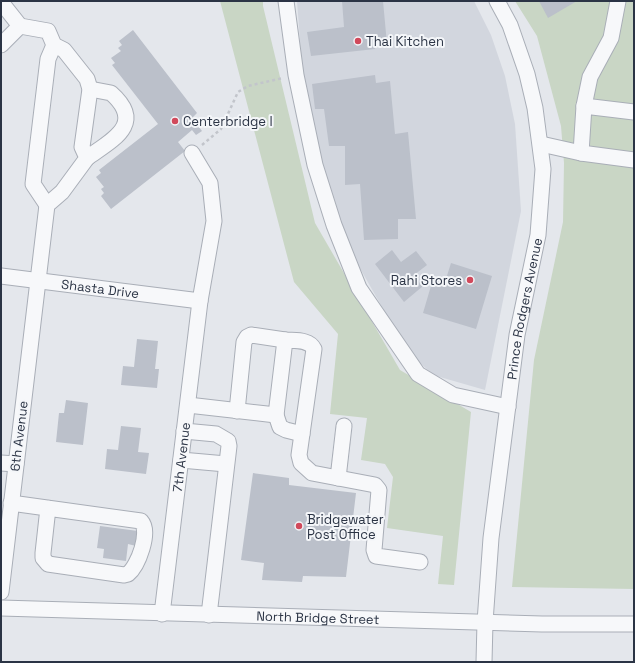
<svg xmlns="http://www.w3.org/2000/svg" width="635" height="663" font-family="'Space Grotesk',sans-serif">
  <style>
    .built { fill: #d2d6de }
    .green { fill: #c9d6c5 }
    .building { fill: #bbc0ca }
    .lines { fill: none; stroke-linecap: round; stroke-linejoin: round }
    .minor-casing { stroke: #a9aeb7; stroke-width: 17 }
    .path { stroke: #c2c5cb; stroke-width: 2.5; stroke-dasharray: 3 3; stroke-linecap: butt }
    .minor { stroke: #f7f8fa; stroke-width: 15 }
    .poi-dot { fill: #d1495b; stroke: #f4f6f9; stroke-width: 1.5 }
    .labels { text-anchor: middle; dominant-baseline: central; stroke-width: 4; stroke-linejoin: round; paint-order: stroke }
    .poi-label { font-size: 13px; fill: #2b3445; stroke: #f4f6f9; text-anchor: start }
    .street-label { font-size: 13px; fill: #2b3445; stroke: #f4f6f9 }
  </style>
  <rect width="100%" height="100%" fill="#e4e7ec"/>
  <polygon class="built" points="297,1 474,1 491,35 505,76 515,124 521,211 485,390 433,375 415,358 398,335 349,249 305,109"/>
  <g class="green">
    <polygon points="220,1 263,1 263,6 315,223 400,370 471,412 454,585 438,584 443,536 387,528 393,477 385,464 361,460 367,418 330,414 338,334 294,282"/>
    <polygon points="515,1 634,1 634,589 512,587 534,360 563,222 564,163 561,126 537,36"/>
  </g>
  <g class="building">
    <polygon points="342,1 383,1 387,44 374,45 375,49 311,56 307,32 344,27"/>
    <polygon points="539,1 577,1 548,18"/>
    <polygon points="133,30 197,113 192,118 202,131 196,135 192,130 178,142 185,151 111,209 101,196 104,193 101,189 104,187 96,177 101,173 99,170 158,124 112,65 115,63 111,58 121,51 118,48 122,45 119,41"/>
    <polygon points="375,75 376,83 390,81 395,134 408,132 416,219 398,219 398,239 364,240 360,184 345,185 345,146 329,146 324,109 315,109 312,84"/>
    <polygon points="392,250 401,262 416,251 427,265 414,275 423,286 404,302 375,264"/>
    <polygon points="451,263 492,276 476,329 423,313 433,279 445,282"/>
    <polygon points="137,339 158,341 155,369 159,369 157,388 121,385 123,366 134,367"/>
    <polygon points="66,400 88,403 83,445 56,442 59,413 64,413"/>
    <polygon points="121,426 141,428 138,452 149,453 146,474 105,469 107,449 118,450"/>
    <polygon points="253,473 289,478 289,485 356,493 346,577 303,576 302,582 262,580 264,563 241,560"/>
    <polygon points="100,526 138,531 136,546 128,544 126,561 103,558 104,549 97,548"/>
  </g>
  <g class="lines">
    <g class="minor-casing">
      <g id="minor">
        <polyline points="286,1 296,75 315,165 334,225 359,288 418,374 453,395 508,407"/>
        <polyline points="1,2 20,26 48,31 54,45 64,50 87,79 90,89 82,147 87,158 62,192 47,205 1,592"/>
        <polyline points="1,45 20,26"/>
        <polyline points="584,106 590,77 611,38 618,1"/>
        <polyline points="541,144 581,153 634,160"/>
        <polyline points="581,153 584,106 634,112"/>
        <path d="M87,158C112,140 146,124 111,93L90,89"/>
        <polyline points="47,205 33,184 48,59 54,45"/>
        <path id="s1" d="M1,276L200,301"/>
        <path d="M188,405L276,415L285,340C295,341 309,339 314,349L299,455L301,463L312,473L375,485L379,490L374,550L376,556L420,562"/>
        <polyline points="237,411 244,342 247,337 251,335 285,340"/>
        <polyline points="276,415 280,427 286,430 302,434"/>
        <polyline points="184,431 216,434 228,441 229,446 209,615"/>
        <polyline points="181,460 226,464"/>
        <polyline points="1,463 16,464"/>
        <polyline points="338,478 344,426"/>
        <path d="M11,503L141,521C151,532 138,566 128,574L124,575L48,564L43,558V553L48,508"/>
        <path id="s2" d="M1,608L542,624H634"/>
        <path id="s3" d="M162,614L200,301L214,221L210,183L192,153"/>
        <path id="s4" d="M484,662L485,622L491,538L517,335L538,235L543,169L535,108L527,74L510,25L497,1"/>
      </g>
    </g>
    <polyline class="path" points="202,145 221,129 238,92 248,86 283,78"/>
    <use href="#minor" class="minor"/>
  </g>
  <g class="poi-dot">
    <circle cx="358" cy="41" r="4"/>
    <circle cx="175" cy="121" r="4"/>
    <circle cx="470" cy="280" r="4"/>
    <circle cx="299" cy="526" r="4"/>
  </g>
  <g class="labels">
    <g class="poi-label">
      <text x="366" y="41">Thai Kitchen</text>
      <text x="183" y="121">Centerbridge I</text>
      <text x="462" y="280" text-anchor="end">Rahi Stores</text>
      <text x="307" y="519">Bridgewater<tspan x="307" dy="15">Post Office</tspan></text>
    </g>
    <g class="street-label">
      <text stroke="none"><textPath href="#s1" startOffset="100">Shasta Drive</textPath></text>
      <text stroke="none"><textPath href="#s4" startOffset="356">Prince Rodgers Avenue</textPath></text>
      <text transform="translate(19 436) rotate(-83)">6th Avenue</text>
      <text stroke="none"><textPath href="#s3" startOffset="158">7th Avenue</textPath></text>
      <text stroke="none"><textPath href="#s2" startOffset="317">North Bridge Street</textPath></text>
    </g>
  </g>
  <rect width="635" height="663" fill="none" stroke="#2b3445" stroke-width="4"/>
</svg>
